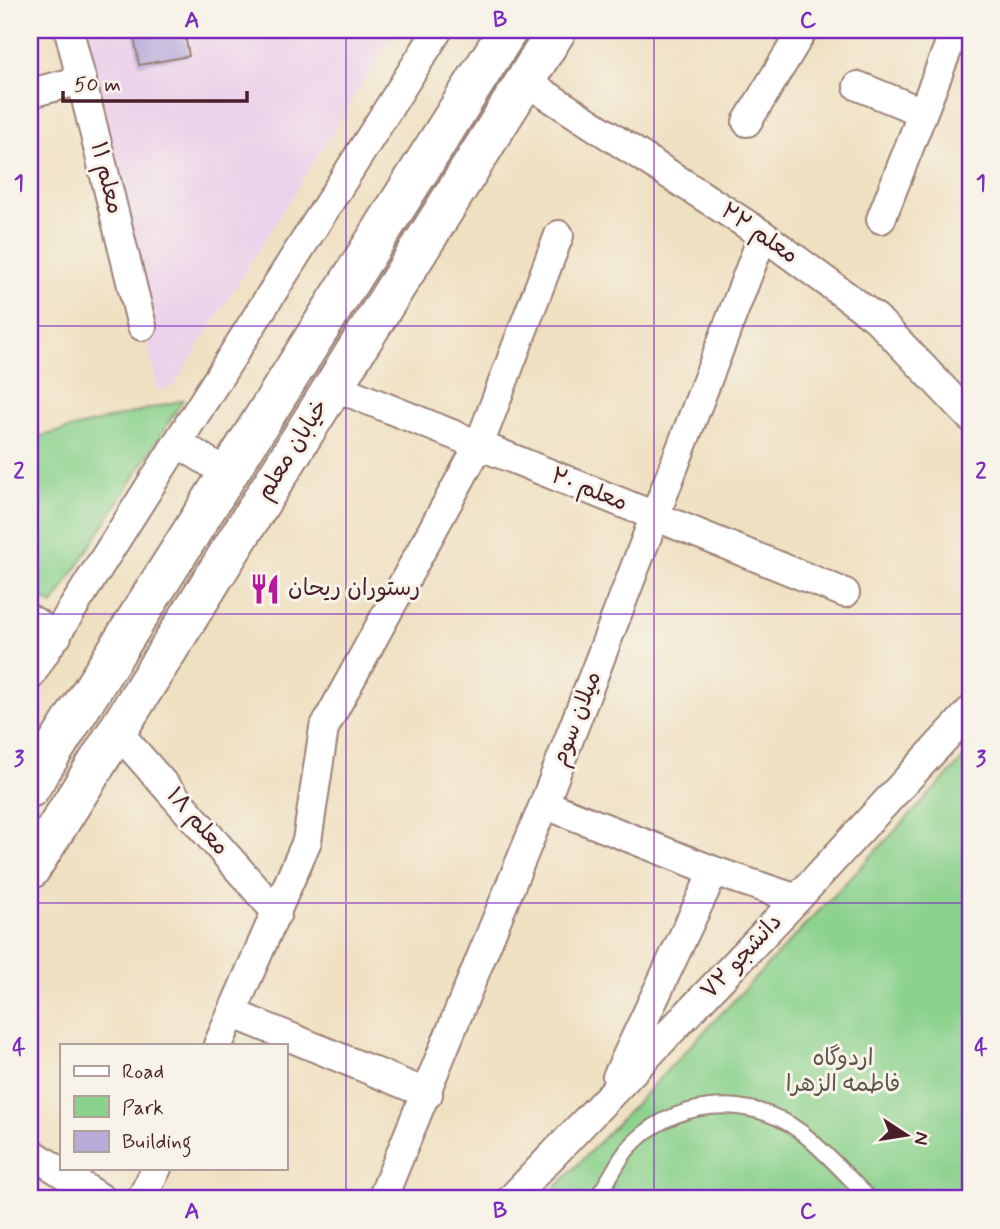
<svg xmlns="http://www.w3.org/2000/svg" width="1000" height="1229" font-family="Mynerve,'Playpen Sans Arabic',sans-serif">
  <style>
    .built { fill: #ecd1ea }
    .green { fill: #8ad18c; stroke: #6a785c; stroke-width: 2 }
    .building { fill: #b8acda }
    .lines { fill: none; stroke-linecap: round; stroke-linejoin: round }
    .service-casing { stroke: #9c8076; stroke-width: 18 }
    .minor-casing { stroke: #9c8076; stroke-width: 32 }
    .secondary-casing { stroke: #9c8076; stroke-width: 42 }
    .service { stroke: #fff; stroke-width: 14 }
    .minor { stroke: #fff; stroke-width: 28 }
    .secondary { stroke: #fff; stroke-width: 38 }
    .grid { fill: none; stroke: #7b2cbf; stroke-width: 2; stroke-opacity: 0.55 }
    .labels { text-anchor: middle; dominant-baseline: central; stroke-width: 6; stroke-linejoin: round; paint-order: stroke }
    .street-label { font-size: 23px; fill: #4a1f2b; stroke: #f7f3e8 }
    .poi-label { font-size: 23px; fill: #4a1f2b; stroke: #f7f3e8; text-anchor: start }
    .park-label { font-size: 23px; fill: #5d5448; stroke: #f7f3e8 }
    .neatline { fill: none; stroke: #7b2cbf; stroke-width: 2.5 }
    .grid-label { font-size: 23px; text-anchor: middle; font-weight: bold; fill: #7b2cbf }
  </style>
  <rect width="100%" height="100%" fill="#f7f3e8"/>
  <filter id="ink" filterUnits="userSpaceOnUse"><feTurbulence type="fractalNoise" baseFrequency=".0143" numOctaves="2"/><feDisplacementMap in="SourceGraphic" scale="14" xChannelSelector="R" yChannelSelector="G"/><feConvolveMatrix kernelMatrix="1 2 1 2 8 2 1 2 1" color-interpolation-filters="sRGB"/></filter>
  <filter id="wash" filterUnits="userSpaceOnUse"><feTurbulence type="fractalNoise" baseFrequency=".00686" numOctaves="4" result="noise"/><feDisplacementMap in="SourceGraphic" scale="28" xChannelSelector="R" yChannelSelector="G"/><feGaussianBlur stdDeviation="1.57" result="paint"/><feColorMatrix in="noise" values="0 0 0 0 0 0 0 0 0 0 0 0 0 0 0 0 0 1.4 0 .05"/><feComposite in="paint" operator="in"/></filter>
  <g filter="url(#wash)">
    <rect width="100%" height="100%" fill="#efe0c1"/>
    <polygon class="built" points="76,30 396,30 174,386 158,391"/>
    <g class="green">
      <polygon points="183,400 53,605 30,591 30,439"/>
      <polygon points="970,752 970,1199 545,1199"/>
    </g>
    <g id="blocks">
      <polygon class="building" points="133,30 184,30 189,56 139,65"/>
    </g>
  </g>
  <g filter="url(#ink)">
    <use href="#blocks" fill-opacity="0" stroke="#9c8076" stroke-width="2"/>
    <g class="lines">
      <g class="service-casing">
        <path id="service" d="M595,1199C608,1184 615,1165 627,1150C670,1099 749,1092 801,1132C826,1152 848,1177 870,1199"/>
      </g>
      <g class="minor-casing">
        <g id="minor">
          <polyline points="69,30 142,326"/>
          <polyline points="525,81 763,235 876,318 970,417"/>
          <polyline points="858,86 922,112"/>
          <polyline points="30,93 82,80"/>
          <polyline points="747,122 803,30"/>
          <polyline points="881,219 955,30"/>
          <polyline points="333,386 845,593"/>
          <polyline points="178,443 228,474"/>
          <polyline points="30,619 57,636"/>
          <polyline points="30,676 438,30"/>
          <polyline points="117,731 277,913"/>
          <polyline points="544,804 714,871 797,899"/>
          <polyline points="234,1014 428,1094"/>
          <polyline points="218,1045 307,841 324,728 479,445 559,235"/>
          <polyline points="617,1077 714,871"/>
          <polyline points="30,1152 102,1199"/>
          <polyline points="141,1199 157,1168"/>
          <polyline points="382,1199 544,804 763,235"/>
          <polyline points="511,1199 797,899 970,711"/>
        </g>
      </g>
      <g class="secondary-casing">
        <g id="secondary">
          <polyline points="30,788 508,30"/>
          <polyline points="30,870 557,30"/>
        </g>
      </g>
      <use href="#service" class="service"/>
      <use href="#minor" class="minor"/>
      <use href="#secondary" class="secondary"/>
    </g>
  </g>
  <path class="grid" d="M346,30V1199M654,30V1199M30,326H970M30,614H970M30,903H970"/>
  <defs>
    <g id="restaurant-bare" transform="scale(2.415)"><path d="M-5-6h1v4h1v-4h1v4h1v-4h1v5L-1.5 .5V6h-2V.5L-5-1ZM5-6V6H3V1.5H1.5Q1.5-4 5-6Z" fill="#b5179e" stroke="#f7f3e8" stroke-width="2.5" paint-order="stroke"/></g>
  </defs>
  <g fill-rule="evenodd">
    <use href="#restaurant-bare" x="265" y="589"/>
  </g>
  <g class="labels">
    <g class="street-label">
      <text transform="translate(106 178) rotate(76)">معلم ۱۱</text>
      <text transform="translate(759 234) rotate(35)">معلم ۲۲</text>
      <text transform="translate(293 450) rotate(-58)">خیابان معلم</text>
      <text transform="translate(589 490) rotate(22)">معلم ۲۰</text>
      <text transform="translate(577 719) rotate(-69)">میلان سوم</text>
      <text transform="translate(197 822) rotate(49)">معلم ۱۸</text>
      <text transform="translate(742 957) rotate(-47)">دانشجو ۷۲</text>
    </g>
    <g class="poi-label">
      <text x="288" y="589">رستوران ریحان</text>
    </g>
    <g class="park-label">
      <text x="843" y="1059">اردوگاه<tspan x="843" dy="26">فاطمه الزهرا</tspan></text>
    </g>
  </g>
  <rect width="1000" height="1229" fill="none" stroke="#f7f3e8" stroke-width="77"/>
  <rect x="60" y="1044" width="228" height="126" fill="#f7f3e8" stroke="#b29e9c" stroke-width="2"/>
  <rect x="74" y="1066" width="35" height="10" fill="#ffffff" stroke="#b29e9c" stroke-width="2"/>
  <text x="122" y="1078" font-size="21" fill="#4a1f2b">Road</text>
  <rect x="74" y="1096" width="35" height="21" fill="#8ad18c" stroke="#b29e9c" stroke-width="2"/>
  <text x="122" y="1114" font-size="21" fill="#4a1f2b">Park</text>
  <rect x="74" y="1131" width="35" height="21" fill="#b8acda" stroke="#b29e9c" stroke-width="2"/>
  <text x="122" y="1148" font-size="21" fill="#4a1f2b">Building</text>
  <g transform="translate(906 1135) rotate(102)" stroke="#f7f3e8" stroke-width="5" paint-order="stroke">
  <path d="M0-5L12 26L0 18L-12 26Z" fill="#4a1f2b"/>
  <text y="-10" font-size="19" font-weight="bold" text-anchor="middle" fill="#4a1f2b">N</text>
  </g>
  <path d="M63 91v10h184v-10" fill="none" stroke="#4a1f2b" stroke-width="3.5"/>
  <text x="74" y="91" font-size="21" fill="#4a1f2b" stroke="#f7f3e8" stroke-width="5" paint-order="stroke">50 m</text>
  <rect x="38" y="38" width="924" height="1152" class="neatline"/>
  <g class="grid-label">
    <text x="192" y="27">A</text>
    <text x="500" y="27">B</text>
    <text x="808" y="27">C</text>
    <text x="19" y="190">1</text>
    <text x="981" y="190">1</text>
    <text x="19" y="478">2</text>
    <text x="981" y="478">2</text>
    <text x="19" y="766">3</text>
    <text x="981" y="766">3</text>
    <text x="19" y="1054">4</text>
    <text x="981" y="1054">4</text>
    <text x="192" y="1218">A</text>
    <text x="500" y="1218">B</text>
    <text x="808" y="1218">C</text>
  </g>
</svg>
